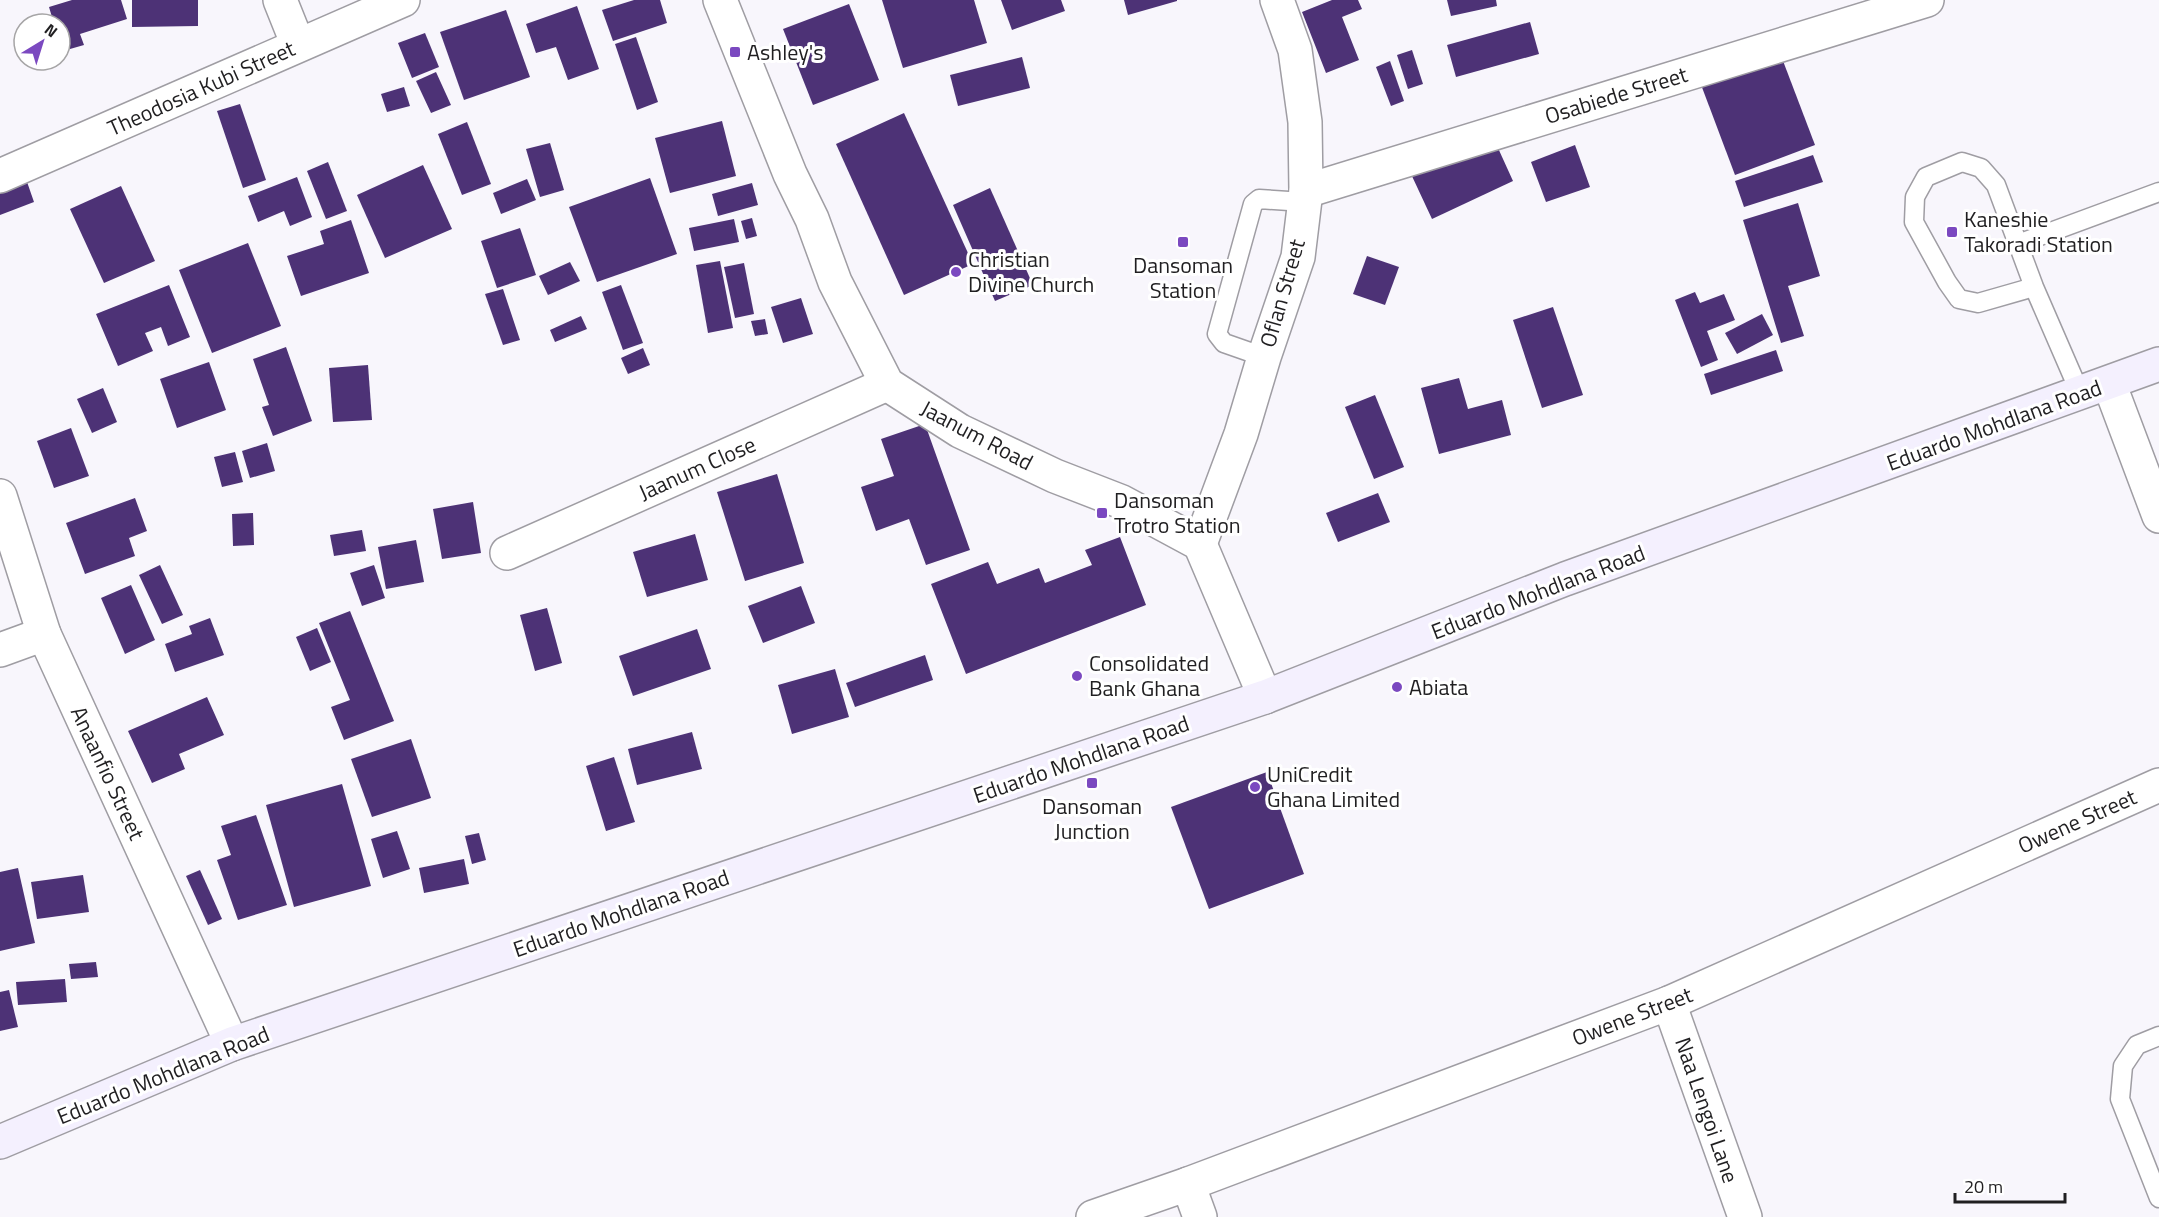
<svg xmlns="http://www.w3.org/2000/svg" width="2159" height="1217" font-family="'Titillium Web',sans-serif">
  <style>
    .building { fill: #4d3276 }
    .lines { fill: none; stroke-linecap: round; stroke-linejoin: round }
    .lane-casing { stroke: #9f9da3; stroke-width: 21 }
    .street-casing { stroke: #9f9da3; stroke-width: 36 }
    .secondary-casing { stroke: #9f9da3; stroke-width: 36 }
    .lane { stroke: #fff; stroke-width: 18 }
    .street { stroke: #fff; stroke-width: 33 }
    .secondary { stroke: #f4f0fe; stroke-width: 33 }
    .poi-dot { fill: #7b49c0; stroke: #fff; stroke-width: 2 }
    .labels { text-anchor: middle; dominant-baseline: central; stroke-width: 6; stroke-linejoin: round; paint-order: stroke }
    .poi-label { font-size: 22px; fill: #201f21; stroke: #fff; text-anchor: start }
    .street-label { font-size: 22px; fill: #201f21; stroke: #fff }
  </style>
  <rect width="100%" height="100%" fill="#f8f6fc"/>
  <g class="building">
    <polygon points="72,0 121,0 127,19 80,34 84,45 63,51 60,42 60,24 54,24 49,7"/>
    <polygon points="132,0 198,0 198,26 132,27"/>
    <polygon points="634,0 660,0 667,23 613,41 602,10"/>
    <polygon points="882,0 974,0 987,43 903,68"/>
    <polygon points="1001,0 1061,0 1065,11 1012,30"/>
    <polygon points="1124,0 1177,0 1177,1 1128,15"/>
    <polygon points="1332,0 1358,0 1362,9 1342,17 1359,60 1326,73 1302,12"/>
    <polygon points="1447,0 1496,0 1497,6 1451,16"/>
    <polygon points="849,4 879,80 813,105 783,29"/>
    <polygon points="577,6 599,69 568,80 556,47 536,53 526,24"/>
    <polygon points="506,10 530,77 464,100 440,32"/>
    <polygon points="1530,22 1539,54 1456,77 1447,45"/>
    <polygon points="425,33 439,67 412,78 398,43"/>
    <polygon points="636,37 658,102 637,110 615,44"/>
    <polygon points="1412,50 1423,84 1408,89 1397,55"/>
    <polygon points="1780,53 1815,145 1735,175 1700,82"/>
    <polygon points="1022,57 1030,88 958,106 950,75"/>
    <polygon points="1390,61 1404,101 1391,106 1376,67"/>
    <polygon points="436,72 451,105 431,113 416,81"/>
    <polygon points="404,87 410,106 387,112 381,94"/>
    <polygon points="240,104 266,180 243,188 217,111"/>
    <polygon points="904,113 973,264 904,295 836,144"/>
    <polygon points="722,121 736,176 670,193 655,138"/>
    <polygon points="467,122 491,184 462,195 438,134"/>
    <polygon points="1493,137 1513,181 1432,219 1411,174"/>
    <polygon points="550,143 564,190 540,197 526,149"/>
    <polygon points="1575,145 1590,187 1546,202 1531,162"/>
    <polygon points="1813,155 1823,182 1744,207 1735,181"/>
    <polygon points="328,162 347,211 326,219 307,171"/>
    <polygon points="423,165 452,229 385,258 357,195"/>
    <polygon points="297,177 312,217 290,226 284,211 258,222 248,196"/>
    <polygon points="650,178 677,254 597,282 569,207"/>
    <polygon points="26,179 34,202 0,215 0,188"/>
    <polygon points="527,179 536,200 501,214 493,193"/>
    <polygon points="752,183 758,205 718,216 712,194"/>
    <polygon points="121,186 155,261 104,283 70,209"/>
    <polygon points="990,188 1033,285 995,301 953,205"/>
    <polygon points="1798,203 1820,276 1788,286 1804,336 1781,343 1743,220"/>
    <polygon points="752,218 757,236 746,239 741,221"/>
    <polygon points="734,219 739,242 694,251 689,228"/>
    <polygon points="351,220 369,273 301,296 287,256 324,244 320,231"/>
    <polygon points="520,228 536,275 497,288 481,241"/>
    <polygon points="248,243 281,326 212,353 179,270"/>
    <polygon points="1367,256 1399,267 1385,305 1353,294"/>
    <polygon points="720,261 733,328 708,333 696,265"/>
    <polygon points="570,262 580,281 548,295 539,276"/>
    <polygon points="744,263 754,314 735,318 724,267"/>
    <polygon points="169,285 190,337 168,346 161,327 145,333 153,351 118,366 96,314"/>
    <polygon points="621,285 643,343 623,350 602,292"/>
    <polygon points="503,289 520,340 503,345 485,294"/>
    <polygon points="1695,292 1700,303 1724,294 1735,320 1707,331 1718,360 1701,367 1675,300"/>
    <polygon points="801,298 813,334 783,343 771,307"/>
    <polygon points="1553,307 1583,395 1542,408 1513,320"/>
    <polygon points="1762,314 1773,335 1737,354 1725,333"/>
    <polygon points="581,316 587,329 555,342 550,330"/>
    <polygon points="765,319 768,334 755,336 751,321"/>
    <polygon points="286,347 312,421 273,436 262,407 269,405 253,359"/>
    <polygon points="643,348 650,365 628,374 621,358"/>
    <polygon points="1776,350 1783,371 1711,395 1704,374"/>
    <polygon points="209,362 226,410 177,428 160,379"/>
    <polygon points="368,365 372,420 333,422 329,368"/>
    <polygon points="1459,378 1468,409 1502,400 1511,435 1439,454 1421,388"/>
    <polygon points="103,388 117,422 92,433 77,399"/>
    <polygon points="1375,395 1404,467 1374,479 1345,407"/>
    <polygon points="925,424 970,550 926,565 909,519 876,531 861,487 894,476 881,439"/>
    <polygon points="71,428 89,476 54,488 37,441"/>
    <polygon points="267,443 275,471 250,478 242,451"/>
    <polygon points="235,452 243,482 222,487 214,457"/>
    <polygon points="777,474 804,563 745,581 717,492"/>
    <polygon points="1378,493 1390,522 1338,542 1326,513"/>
    <polygon points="135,498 147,531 129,538 135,556 85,574 66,523"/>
    <polygon points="473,502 481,553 442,559 433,509"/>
    <polygon points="253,513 254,545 233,546 232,514"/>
    <polygon points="362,530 366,551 334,556 330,535"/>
    <polygon points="695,534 708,580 647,597 633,552"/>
    <polygon points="1120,537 1146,605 966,674 931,584 988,562 997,584 1039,568 1045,583 1092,565 1085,550"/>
    <polygon points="416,540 424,582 386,589 378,547"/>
    <polygon points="160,565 183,615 162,624 139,575"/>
    <polygon points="374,565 385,598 362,606 350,573"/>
    <polygon points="131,585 155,640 125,654 101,598"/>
    <polygon points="801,586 815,623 763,643 748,606"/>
    <polygon points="547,608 562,663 535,671 520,615"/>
    <polygon points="350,611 394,721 344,740 331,707 350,700 319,623"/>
    <polygon points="210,618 224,655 175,672 165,644 192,634 189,626"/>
    <polygon points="317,628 331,662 310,671 296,637"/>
    <polygon points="697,629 711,669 633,696 619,656"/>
    <polygon points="925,655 933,680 855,707 846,683"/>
    <polygon points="835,669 849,717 792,734 778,685"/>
    <polygon points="207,697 224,735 179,754 185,769 152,783 128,731"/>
    <polygon points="692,732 702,769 637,785 628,749"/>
    <polygon points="411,739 431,798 372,817 351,759"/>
    <polygon points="614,757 635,822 606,831 586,766"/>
    <polygon points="1267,772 1304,874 1209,909 1171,807"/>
    <polygon points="342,784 371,886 294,907 266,805"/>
    <polygon points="256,815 287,905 238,920 217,860 231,855 221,826"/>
    <polygon points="397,831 410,869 383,878 371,839"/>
    <polygon points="479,833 486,860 472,864 465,836"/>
    <polygon points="464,859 469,884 424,893 419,868"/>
    <polygon points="18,868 35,943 0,951 0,872"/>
    <polygon points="200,870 222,919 208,925 186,876"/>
    <polygon points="83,875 89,912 37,919 31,882"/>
    <polygon points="96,962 98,977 71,979 69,964"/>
    <polygon points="65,979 67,1002 18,1005 16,982"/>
    <polygon points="9,990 18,1027 0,1031 0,992"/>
  </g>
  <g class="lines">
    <g class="lane-casing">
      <g id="lane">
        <polyline points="2018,244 2159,192"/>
        <polyline points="2034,287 1978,303 1959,299 1947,282 1914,222 1915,197 1926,177 1962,162 1981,168 1996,185 2034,287 2080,393"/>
        <polyline points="1264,357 1224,343 1217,334 1253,204 1259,199 1304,202"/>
        <polyline points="2159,1036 2137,1045 2123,1066 2120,1099 2159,1198"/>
      </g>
    </g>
    <g class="street-casing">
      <g id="street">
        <polyline points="280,0 298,45"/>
        <polyline points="720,0 790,174 812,219 835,282 887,384 960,431 1055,476 1122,502 1200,544 1265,697"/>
        <polyline points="0,176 403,0"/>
        <polyline points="1306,191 1927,0"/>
        <polyline points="2109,383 2159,516"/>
        <polyline points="0,496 44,634 232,1044"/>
        <polyline points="1200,544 1241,434 1264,357 1298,257 1306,191 1305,122 1295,50 1277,0"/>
        <polyline points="507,553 887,384"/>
        <polyline points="0,650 44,634"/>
        <polyline points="1669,1003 1745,1217"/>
        <polyline points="1188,1184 1200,1217"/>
        <polyline points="1093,1217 1188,1184 1669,1003 2159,785"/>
      </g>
    </g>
    <g class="secondary-casing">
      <polyline id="secondary" points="0,1142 232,1044 1265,697 1565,579 2159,364"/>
    </g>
    <use href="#lane" class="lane"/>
    <use href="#street" class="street"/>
    <use href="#secondary" class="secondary"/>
  </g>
  <g class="poi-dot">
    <rect x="729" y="46" width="12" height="12" rx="3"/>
    <rect x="1946" y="226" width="12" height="12" rx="3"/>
    <rect x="1177" y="236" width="12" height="12" rx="3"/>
    <circle cx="956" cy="272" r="6"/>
    <rect x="1096" y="507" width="12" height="12" rx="3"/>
    <circle cx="1077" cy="676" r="6"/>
    <circle cx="1397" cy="687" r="6"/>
    <rect x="1086" y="777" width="12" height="12" rx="3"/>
    <circle cx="1255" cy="787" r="6"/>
  </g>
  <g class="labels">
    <g class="poi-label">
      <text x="747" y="52">Ashley's</text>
      <text x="1964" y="219">Kaneshie<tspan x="1964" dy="25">Takoradi Station</tspan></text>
      <text x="968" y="259">Christian<tspan x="968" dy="25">Divine Church</tspan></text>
      <text x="1183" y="265" text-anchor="middle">Dansoman<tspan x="1183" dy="25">Station</tspan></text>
      <text x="1114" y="500">Dansoman<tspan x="1114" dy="25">Trotro Station</tspan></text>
      <text x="1089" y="663">Consolidated<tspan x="1089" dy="25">Bank Ghana</tspan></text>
      <text x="1409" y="687">Abiata</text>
      <text x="1267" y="774">UniCredit<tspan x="1267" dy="25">Ghana Limited</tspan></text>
      <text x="1092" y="806" text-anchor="middle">Dansoman<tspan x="1092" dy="25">Junction</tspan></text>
    </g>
    <g class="street-label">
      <text transform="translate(201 88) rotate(-24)">Theodosia Kubi Street</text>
      <text transform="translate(1616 95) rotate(-17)">Osabiede Street</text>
      <text transform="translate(1282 293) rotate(-74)">Oflan Street</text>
      <text transform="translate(1994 425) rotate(-20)">Eduardo Mohdlana Road</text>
      <text transform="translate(977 435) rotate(28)">Jaanum Road</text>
      <text transform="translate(697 468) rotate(-24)">Jaanum Close</text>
      <text transform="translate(1538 592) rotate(-21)">Eduardo Mohdlana Road</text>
      <text transform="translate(1081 759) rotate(-19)">Eduardo Mohdlana Road</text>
      <text transform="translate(108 773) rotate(65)">Anaanfio Street</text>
      <text transform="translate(2077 821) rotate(-24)">Owene Street</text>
      <text transform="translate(621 913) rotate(-19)">Eduardo Mohdlana Road</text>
      <text transform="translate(1632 1016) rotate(-21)">Owene Street</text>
      <text transform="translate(163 1075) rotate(-22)">Eduardo Mohdlana Road</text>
      <text transform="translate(1707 1110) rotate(71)">Naa Lengoi Lane</text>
    </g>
  </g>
  <g transform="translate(42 42) rotate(38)"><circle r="28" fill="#ffffff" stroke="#a6a5a6" stroke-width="1.5"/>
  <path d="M0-4.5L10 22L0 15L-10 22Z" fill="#7b49c0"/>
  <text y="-9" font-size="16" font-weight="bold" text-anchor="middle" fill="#201f21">N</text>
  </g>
  <path d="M1955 1193v9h110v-9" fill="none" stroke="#201f21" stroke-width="3"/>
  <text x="1964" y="1193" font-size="18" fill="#201f21" stroke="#ffffff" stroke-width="4.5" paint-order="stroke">20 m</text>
</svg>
